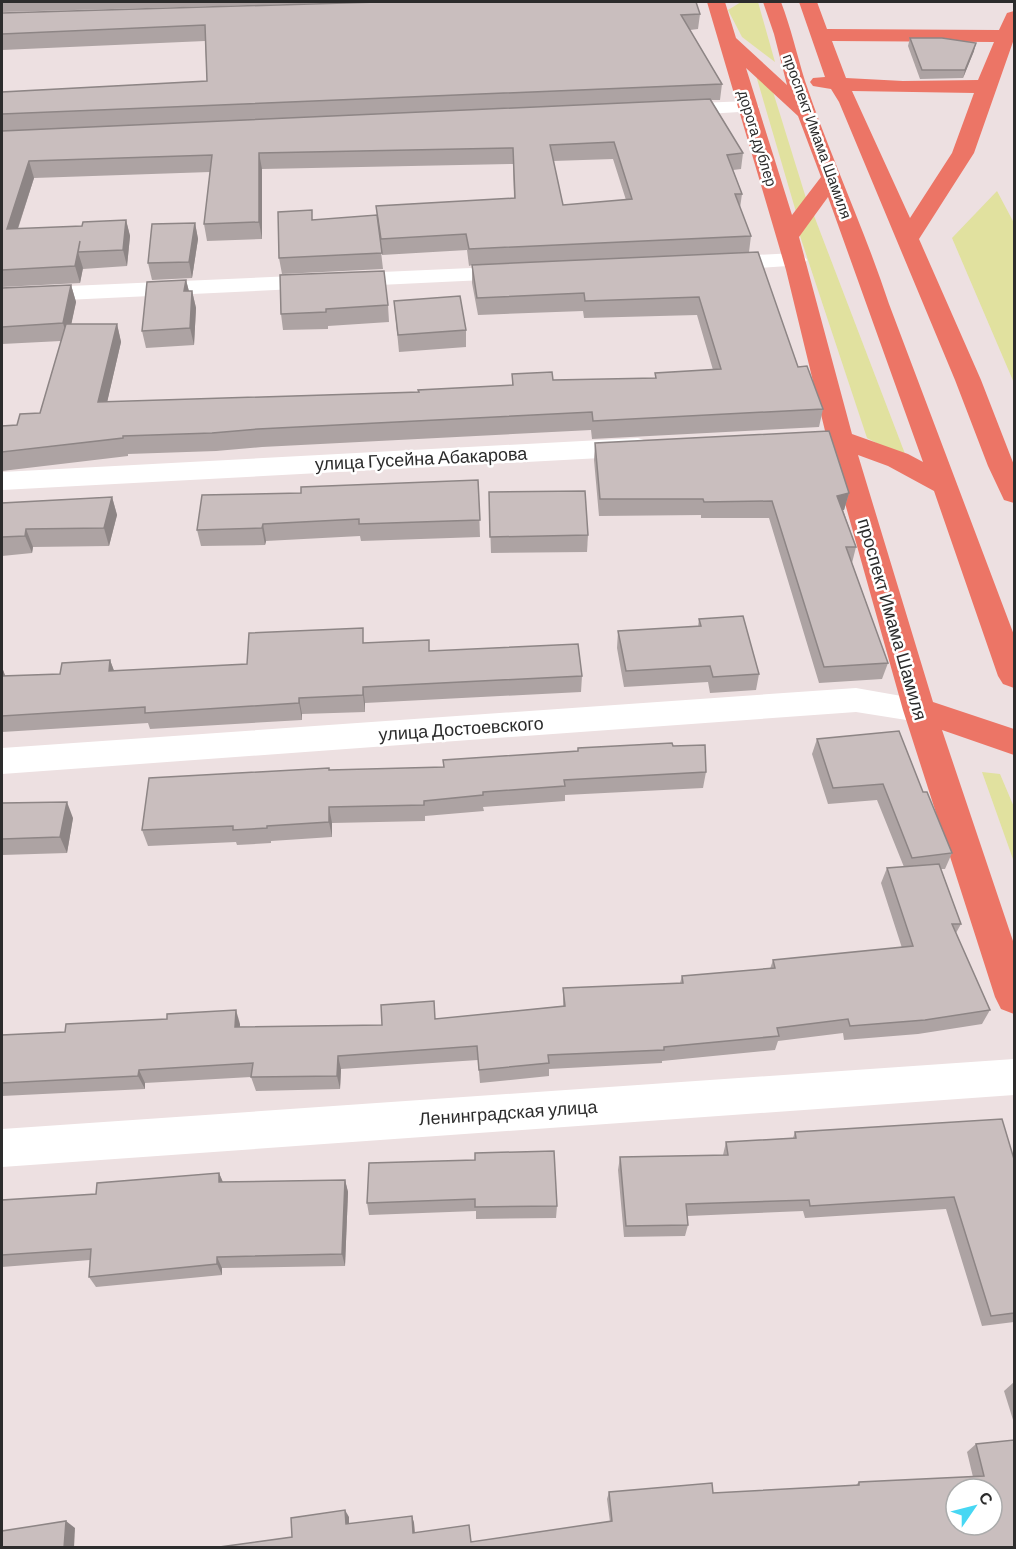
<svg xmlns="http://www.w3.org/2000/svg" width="1016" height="1549" font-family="Barlow,sans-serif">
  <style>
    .green { fill: #e1e19f }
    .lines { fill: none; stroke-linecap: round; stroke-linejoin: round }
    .minor { fill: #fff; fill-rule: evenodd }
    .major { fill: #ec7566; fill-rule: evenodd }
    .wall { fill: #ada3a3; fill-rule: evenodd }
    .shaded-wall { fill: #8d8585 }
    .building { fill: #c9bebe; stroke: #8d8585; stroke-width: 1.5; fill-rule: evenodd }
    .labels { text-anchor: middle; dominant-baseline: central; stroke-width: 5; stroke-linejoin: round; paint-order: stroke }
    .far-street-label { font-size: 15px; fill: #2c2c2c; stroke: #fff }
    .street-label { font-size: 18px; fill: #2c2c2c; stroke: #fff }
  </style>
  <rect width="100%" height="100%" fill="#ede0e1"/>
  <g class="green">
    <polygon points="741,2 758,2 775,62 742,37 728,10"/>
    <polygon points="755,72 770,82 806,198 796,212"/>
    <polygon points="997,191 1014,223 1014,383 952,238"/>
    <polygon points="813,213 907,459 867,438 799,233"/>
    <polygon points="982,772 1000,774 1014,807 1014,862"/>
  </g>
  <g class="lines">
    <g class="minor">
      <polygon points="749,101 756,103 759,107 756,111 673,116 666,114 663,110 666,106 673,104"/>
      <polygon points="795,253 803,255 807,260 803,265 716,271 708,269 704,264 708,259 716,257"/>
      <polygon points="518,266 526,268 530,273 526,278 2,303 2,289"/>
      <polygon points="638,438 647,441 651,447 647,453 638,456 2,490 2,472"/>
      <polygon points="856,688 930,701 935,710 930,719 919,722 856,712 2,774 2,748"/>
      <polygon points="1014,1059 1014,1095 2,1167 2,1129"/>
    </g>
    <g class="major">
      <path d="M707,2H725L736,38L787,85L774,34L763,2H781C791,28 797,55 805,81C830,156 864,228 889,304L1014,635V688L1003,684L998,676L934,491L888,466L858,455L933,702L1014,729V755L942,730L1014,944V1014L1001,1009L995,997L903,710L827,439L786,270ZM746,68L798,116L821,177L792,215ZM828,197L923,462L908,454L852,434L799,237Z"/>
      <path d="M799,2H817L827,29L999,30L1007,13L1014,11V39L974,153L919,239L981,380L1014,465V503L1004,500L988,466L955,380L839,102L831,89L813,86L810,82L813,78L825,77ZM832,41L994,42L978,80L903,81L846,78ZM852,91L974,93L952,153L910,218Z"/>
    </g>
  </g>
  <g class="wall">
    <polygon points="2,2 371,2 2,12"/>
    <path d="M2,13L700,14L698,29L690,30L722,84L720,100H711L743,153L741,169L733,170L742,194L740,208L751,236L749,252L798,367L823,409L819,427L592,439L591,430L262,447L216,451L128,454V456L2,471V426L17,425L40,413L61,341L2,344V288L71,285L76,302L71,324H117L121,342L107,402L419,392L512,385V374L553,380H607L655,378V373L713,370L697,315L584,318L583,311L478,315L472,283V265L469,266L467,250L382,255L379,234L383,269L282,274L279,258L313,220L377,215L376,206L514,198L513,164L262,169V239L207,241L204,224L210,172L34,178L18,229L82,226L126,220L130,236L127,266L83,269V268L80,283L2,287V92L207,81L205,41L2,50ZM613,159L626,200L563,205L553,161Z"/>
    <polygon points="910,38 974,51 963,78 920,79 908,46"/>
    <polygon points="195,223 198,239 192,278 152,280 148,263"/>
    <polygon points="280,275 388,305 389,322 328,326 328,329 283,330 281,314"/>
    <polygon points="186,280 189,291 192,291 196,308 194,345 146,348 142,331"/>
    <polygon points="394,301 466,330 466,347 399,352"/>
    <polygon points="595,443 849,493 844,510 843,510 856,547 852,563 888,663 882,679 819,683 769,518 701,518 701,515 599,516 594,460"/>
    <polygon points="478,480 480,537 361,541 360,536 266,541 265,545 201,546 197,530 301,493"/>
    <polygon points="489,492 588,535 587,552 491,553"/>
    <polygon points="112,497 117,515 109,546 33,547 32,553 2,556 2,503"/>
    <polygon points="699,619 759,674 756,690 710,693 708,682 624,687 617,648 618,631 698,627"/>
    <polygon points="365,643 430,651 582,676 581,692 365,703 365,712 302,714 302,720 150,729 148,723 2,732 2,667 5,676 60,674 110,660 114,671 247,664"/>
    <polygon points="817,739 923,792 952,853 945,869 941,869 961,924 956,933 990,1010 982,1024 918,1034 844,1040 843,1033 778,1041 775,1050 662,1061 662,1063 549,1069 549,1076 480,1083 478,1060 341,1069 340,1089 256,1091 251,1077 145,1083 145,1089 2,1096 2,1035 240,1024 240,1027 382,1025 563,1006 563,988 680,983 682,976 770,969 773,960 902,948 881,883 887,868 904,867 877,800 828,804 812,754"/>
    <polygon points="673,746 706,772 703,788 565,795 565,801 483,807 484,811 425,816 425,821 332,823 332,837 271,841 271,843 237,845 236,842 148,846 142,830 330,770 443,767"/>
    <polygon points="2,803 73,818 67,853 2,855"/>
    <polygon points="795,1132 1014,1159 1014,1322 982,1326 946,1209 805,1218 803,1211 687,1216 688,1225 685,1236 624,1237 618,1170 620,1157 723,1155 726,1142 793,1138"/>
    <polygon points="369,1163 557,1206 556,1218 476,1219 476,1211 369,1215 367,1203"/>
    <polygon points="219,1173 223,1182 345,1180 348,1192 345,1266 222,1268 222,1275 96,1287 89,1277 90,1260 2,1267 2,1200 96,1194"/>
    <polygon points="1014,1382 1014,1423 1004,1391"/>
    <polygon points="976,1444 1014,1548 212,1548 292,1537 349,1517 349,1524 412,1516 414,1523 415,1533 471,1542 610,1522 607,1499 609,1492 713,1493 855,1486 859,1482 973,1477 967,1452"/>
  </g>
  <g class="shaded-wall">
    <polygon points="976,43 974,51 963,78 965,70"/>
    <polygon points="259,153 262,169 262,239 259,222"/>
    <polygon points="29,161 34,178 12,246 7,229"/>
    <polygon points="126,220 130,236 127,266 123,250"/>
    <polygon points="195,223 198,239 192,278 189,262"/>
    <polygon points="80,241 78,252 83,268 80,283 75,266"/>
    <polygon points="186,280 190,296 184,291"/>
    <polygon points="71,285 76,302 68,340 63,323"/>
    <polygon points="192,291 196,308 194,345 190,328"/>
    <polygon points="117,324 121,342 103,420 98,402"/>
    <polygon points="849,493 844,510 833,512 837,496"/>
    <polygon points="112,497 117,515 109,546 104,528"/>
    <polygon points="263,524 266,541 265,545 262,528"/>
    <polygon points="26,529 33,547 32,553 25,536"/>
    <polygon points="110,660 116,676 109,671"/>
    <polygon points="2,667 6,678 2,687"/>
    <polygon points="363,687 365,703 365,712 363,695"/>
    <polygon points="299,698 302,714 302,720 299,703"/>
    <polygon points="67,802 73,818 67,853 60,837"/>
    <polygon points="329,807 332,823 332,837 329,822"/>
    <polygon points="236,1010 240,1024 239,1041 235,1027"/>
    <polygon points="338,1056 341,1069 340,1089 337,1076"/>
    <polygon points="139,1070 145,1083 145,1089 138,1076"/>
    <polygon points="219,1173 224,1185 219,1182"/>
    <polygon points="345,1180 348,1192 345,1266 342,1254"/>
    <polygon points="217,1257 222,1268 222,1275 217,1264"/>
    <polygon points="345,1510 349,1517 349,1531 346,1524"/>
    <polygon points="412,1516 414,1523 415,1540 413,1533"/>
    <polygon points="66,1521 75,1528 74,1548 64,1548"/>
  </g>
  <g class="building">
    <polygon points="378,2 696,2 700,14 681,15 722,84 2,114 2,92 207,81 205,25 2,34 2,13"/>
    <polygon points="910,38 942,38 976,43 965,70 922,70"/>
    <path d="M710,99L743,153L727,155L742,194H735L751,236L469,249L466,234L381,239L376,206L515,198L513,148L259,153V222L204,224L212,155L29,161L7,229L82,226L83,222L126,220L123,250L78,252L80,241L75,266L2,270V131ZM614,142L632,199L563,205L550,145Z"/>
    <polygon points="312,210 312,220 377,215 382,253 279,258 278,212"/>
    <polygon points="195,223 189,262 148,263 152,224"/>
    <polygon points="758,252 798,367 807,366 823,409 593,421 592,412 258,429 212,433 123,436 123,438 2,452 2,426 17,425 20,414 40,413 66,324 117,324 98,402 419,392 418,390 513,385 512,374 552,372 553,380 656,378 655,373 721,369 699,297 585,301 584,293 477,298 472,265"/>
    <polygon points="384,271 388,305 326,309 326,312 281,314 280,275"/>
    <polygon points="186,280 184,291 192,291 190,328 142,331 147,282"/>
    <polygon points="71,285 63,323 2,327 2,288"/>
    <polygon points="460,296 466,330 398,335 394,301"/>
    <polygon points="829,431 849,493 837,496 856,547 846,547 888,663 824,667 772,501 704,502 703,499 600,499 595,443"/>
    <polygon points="478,480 480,520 359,524 359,519 263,524 262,528 197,530 202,495 301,493 301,487"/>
    <polygon points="585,491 588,535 490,537 489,492"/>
    <polygon points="112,497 104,528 26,529 25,536 2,537 2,503"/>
    <polygon points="743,616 759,674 713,677 710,666 626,671 618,631 701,626 699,619"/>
    <polygon points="363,628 363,643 429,640 429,651 578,644 582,676 363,687 363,695 299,698 299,703 145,713 145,707 2,716 2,676 60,674 62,663 110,660 109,671 247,664 249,633"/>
    <polygon points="899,731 923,792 927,792 952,853 912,858 883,784 833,788 817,739"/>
    <polygon points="672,743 673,746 705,745 706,772 564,780 565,786 483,792 483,795 424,801 424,805 329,807 329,822 267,826 267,828 233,830 233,826 142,830 149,778 329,768 329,770 444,767 443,760 578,751 578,748"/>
    <polygon points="67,802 60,837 2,839 2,803"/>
    <polygon points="939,864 961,924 952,924 990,1010 925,1020 850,1026 848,1019 777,1028 779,1036 664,1047 664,1050 548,1055 549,1063 479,1070 477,1046 338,1056 337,1076 251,1077 253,1063 139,1070 138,1076 2,1083 2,1035 65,1032 66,1024 167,1019 167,1014 236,1010 235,1027 382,1025 381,1005 434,1001 435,1019 565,1006 563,988 683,983 682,976 775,968 773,960 913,946 887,868"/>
    <polygon points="1002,1119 1014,1159 1014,1313 991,1316 954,1197 810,1206 809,1200 686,1204 688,1225 626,1226 620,1157 728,1155 726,1142 796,1138 795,1132"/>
    <polygon points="554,1151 557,1206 475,1207 475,1199 367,1203 369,1163 475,1160 475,1153"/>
    <polygon points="219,1173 219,1182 345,1180 342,1254 217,1257 217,1264 89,1277 91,1249 2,1255 2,1200 96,1194 97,1183"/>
    <path d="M1014,1440V1548H212L292,1537L291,1518L345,1510L346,1524L412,1516L413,1533L469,1525L471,1542L612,1521L609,1492L712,1483L713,1493L859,1485V1482L984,1476L976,1444ZM956,1489H992V1525H956Z"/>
    <polygon points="66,1521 64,1548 2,1548 2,1531"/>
  </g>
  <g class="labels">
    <g class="far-street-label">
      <text transform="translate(818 136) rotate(70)">проспект Имама Шамиля</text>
      <text transform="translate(758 138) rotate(73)">дорога дублер</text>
    </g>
    <g class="street-label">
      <text transform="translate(421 458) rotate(-3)">улица Гусейна Абакарова</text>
      <text transform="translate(893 619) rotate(74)">проспект Имама Шамиля</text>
      <text transform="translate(461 728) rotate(-4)">улица Достоевского</text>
      <text transform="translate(508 1112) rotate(-4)">Ленинградская улица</text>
    </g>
  </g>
  <rect width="1016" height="1549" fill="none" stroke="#2c2c2c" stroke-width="6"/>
  <g transform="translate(974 1507) rotate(55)"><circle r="28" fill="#ffffff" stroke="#ababab" stroke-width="1.5"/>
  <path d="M0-4.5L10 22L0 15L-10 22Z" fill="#47d7f3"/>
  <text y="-9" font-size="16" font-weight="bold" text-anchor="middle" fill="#2c2c2c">С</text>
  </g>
</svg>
